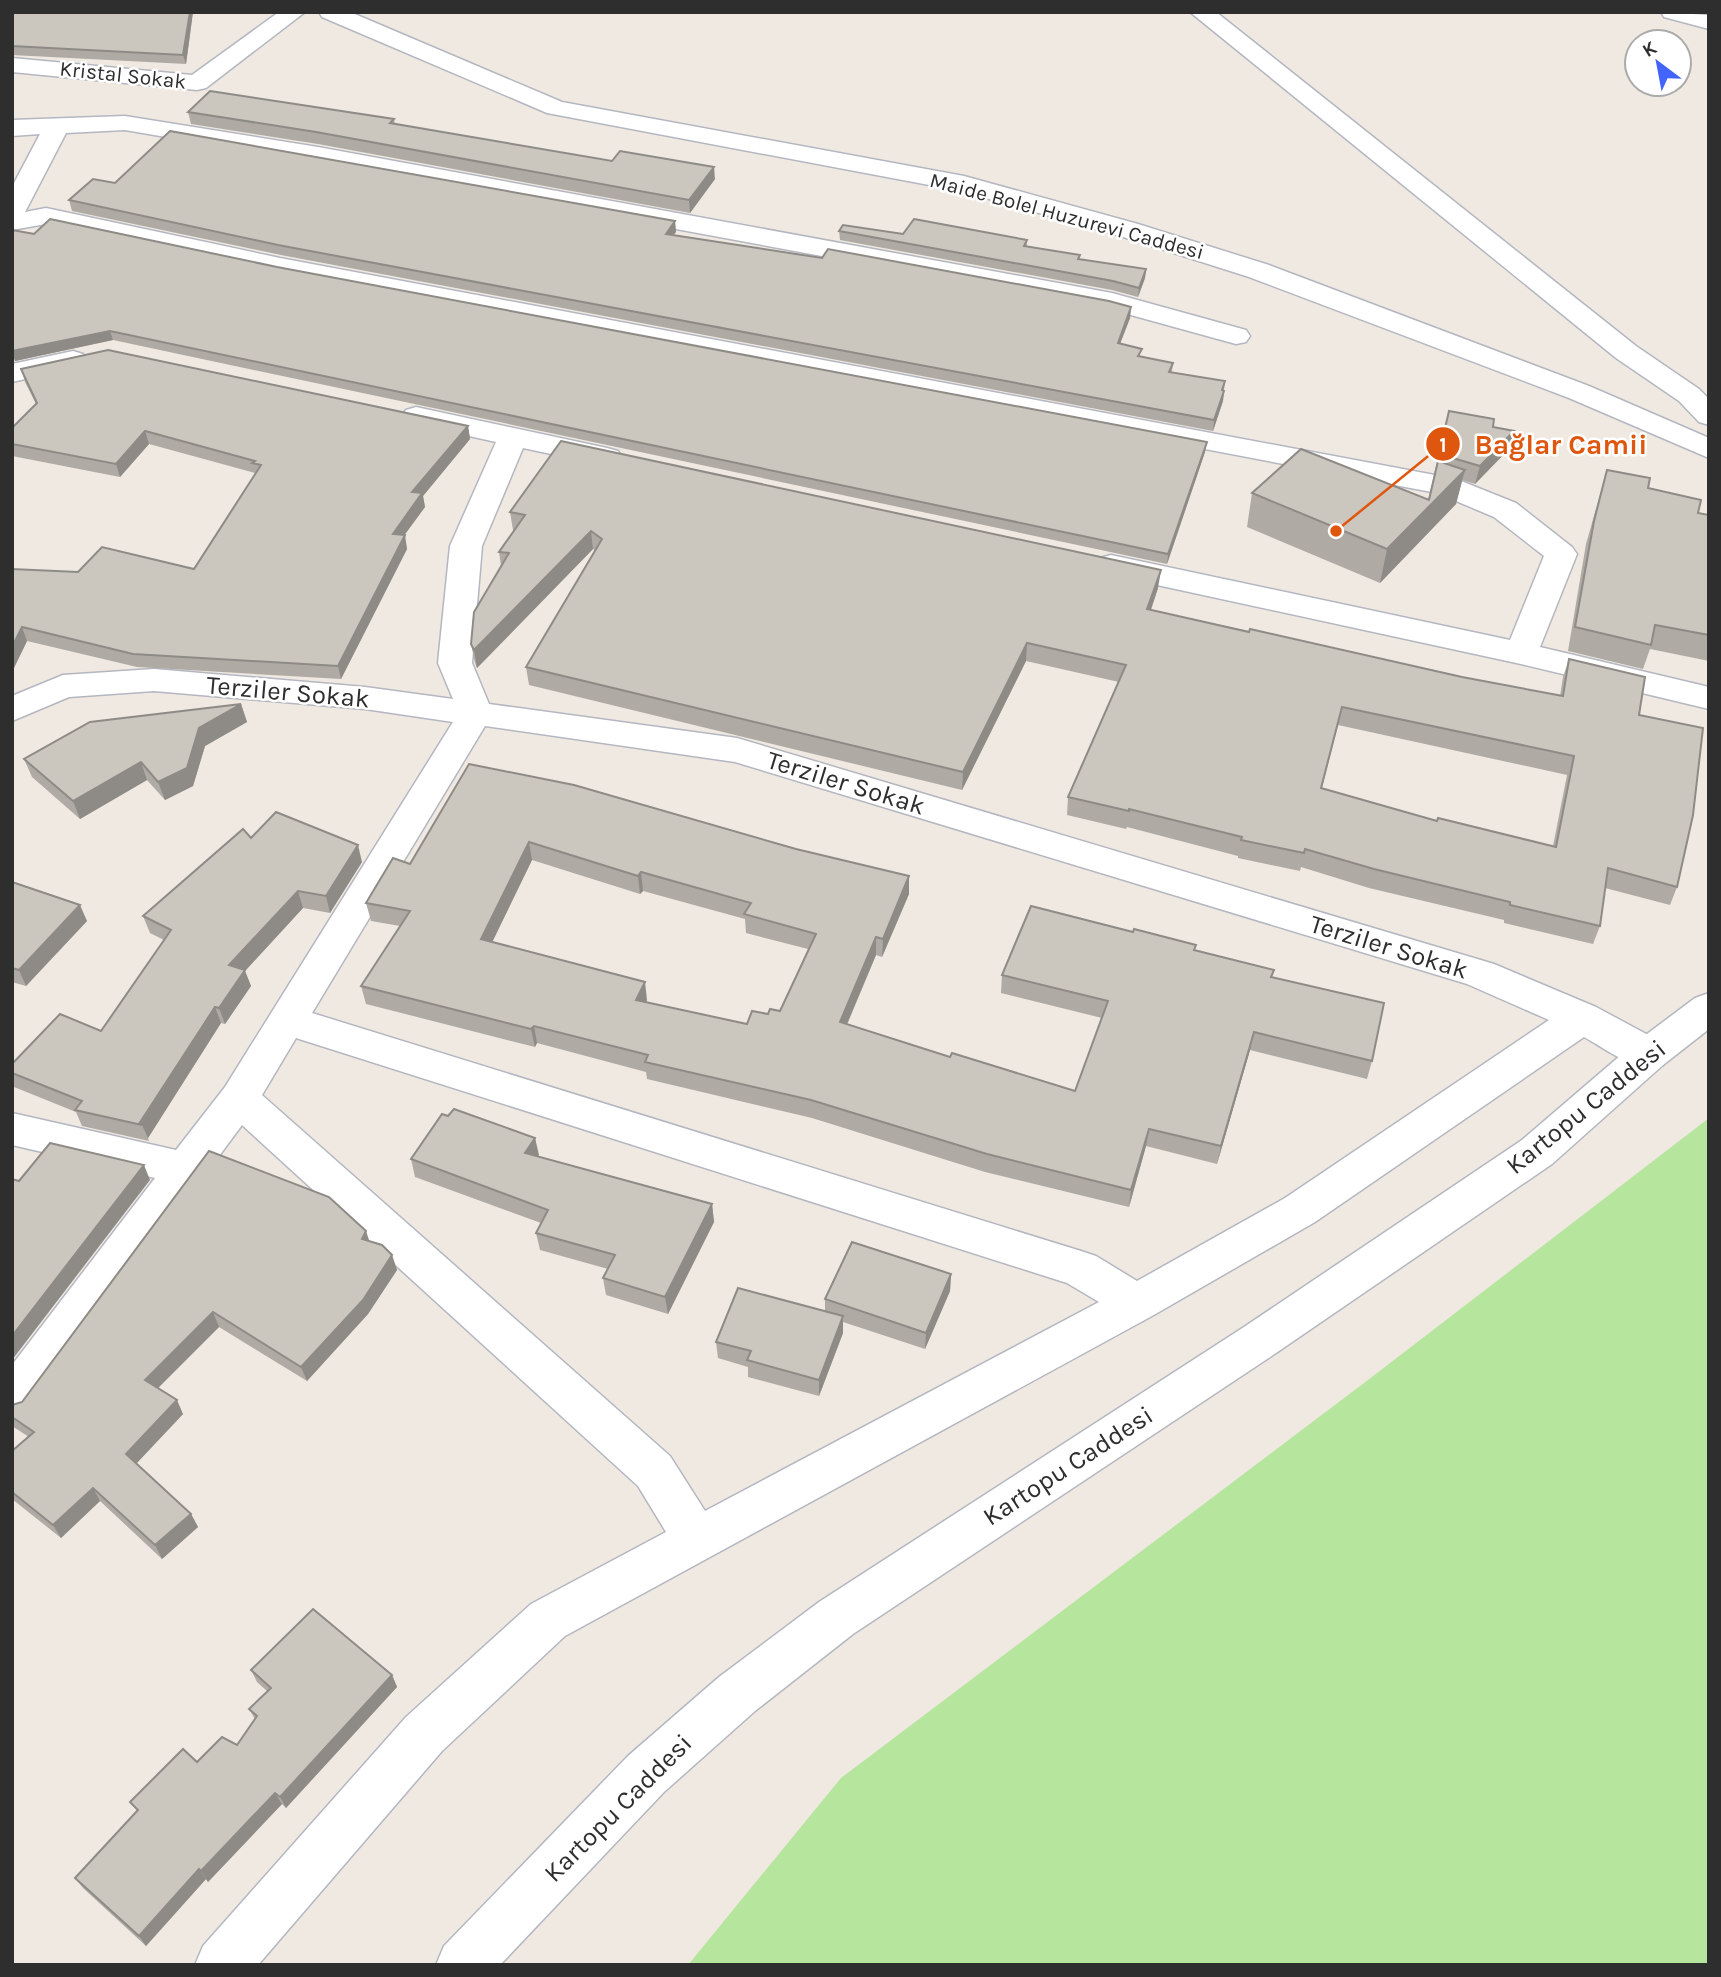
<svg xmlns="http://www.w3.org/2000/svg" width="1721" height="1977" font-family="Karla,sans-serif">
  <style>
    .green { fill: #b6e59e }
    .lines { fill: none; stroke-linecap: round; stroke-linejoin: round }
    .minor-casing { stroke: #b4b7c1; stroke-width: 3 }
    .tertiary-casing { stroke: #b4b7c1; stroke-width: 3 }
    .secondary-casing { stroke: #b4b7c1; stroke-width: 3 }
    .minor { fill: #fff; fill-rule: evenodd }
    .tertiary { fill: #fff; fill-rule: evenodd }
    .secondary { fill: #fff; fill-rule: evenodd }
    .wall { fill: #afaba4; fill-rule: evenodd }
    .shaded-wall { fill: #8e8b86 }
    .building { fill: #cbc7bf; stroke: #8e8b86; stroke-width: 2; fill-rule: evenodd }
    .labels { text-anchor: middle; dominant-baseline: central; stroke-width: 5; stroke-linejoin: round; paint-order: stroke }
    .far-street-label { font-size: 21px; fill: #2e2e2e; stroke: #fff }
    .street-label { font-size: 26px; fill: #2e2e2e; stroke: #fff }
    .leader { fill: none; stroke: #df570e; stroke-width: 2.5 }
    .callout-dot { fill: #df570e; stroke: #fff; stroke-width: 2.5 }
    .mark-label { font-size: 21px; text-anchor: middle; font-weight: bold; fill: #fff }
    .callout-label { font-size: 28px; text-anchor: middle; font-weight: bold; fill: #df570e; stroke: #fff; stroke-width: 5; stroke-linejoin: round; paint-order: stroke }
  </style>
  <rect width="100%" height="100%" fill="#efe9e1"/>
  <polygon class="green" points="1709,1118 1709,1965 688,1965 841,1778 1368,1380"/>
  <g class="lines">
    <g class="minor-casing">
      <g id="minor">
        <polygon points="279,12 305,12 206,88 197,90 12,72 12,58 192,75"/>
        <polygon points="1190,12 1216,12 1636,346 1699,389 1709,399 1709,425 1699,422 1679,401 1616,358"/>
        <polygon points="1661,12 1709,15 1709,29 1664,17"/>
        <polygon points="125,116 318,147 1112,293 1246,330 1250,336 1246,342 1236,344 1109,309 318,163 125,130 66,133 25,212 46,208 280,258 1456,479 1516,503 1572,547 1577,554 1540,647 1709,687 1709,709 1521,664 1111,575 1100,572 1095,565 1100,558 1111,555 1510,640 1544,556 1494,517 1437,493 280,274 46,224 12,230 12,187 40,134 12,136 12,120"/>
        <polygon points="73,351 83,354 87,360 83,366 12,382 12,364"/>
        <path d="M416,407L607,448L618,451L622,457L618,463L607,466L523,448L482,546L472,663L489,704L737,738L1494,964L1596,1007L1663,1043L1669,1054L1663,1065C1636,1074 1608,1050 1584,1037L1315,1222L1152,1316L565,1636L442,1751L258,1965H195L203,1946L406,1717L531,1604L666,1532L638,1486L242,1125L28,1414L12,1420V1365L155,1178L12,1145V1113L176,1150L225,1087L453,722L365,709L154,691L69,697L12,721V696L63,675L154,669L365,687L453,699L438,663L450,546L496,442L406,422L401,416L406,410ZM485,726L735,762L1467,984L1549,1020L1285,1198L1137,1281L1096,1256L1081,1251L312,1013ZM296,1038L1067,1283L1099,1302L705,1511L670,1456L262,1095Z"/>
      </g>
    </g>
    <g class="tertiary-casing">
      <polygon id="tertiary" points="1709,993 1709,1029 1663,1065 1552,1164 1276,1353 853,1634 755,1711 664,1792 500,1965 436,1965 444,1946 628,1756 719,1677 819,1602 1244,1327 1522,1140 1635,1043 1695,998"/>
    </g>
    <g class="secondary-casing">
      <polygon id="secondary" points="319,12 350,12 562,102 964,176 1138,224 1269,265 1589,386 1709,438 1709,458 1569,398 1249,277 1120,236 961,191 547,113 322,17"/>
    </g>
    <use href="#minor" class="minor"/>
    <use href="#tertiary" class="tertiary"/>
    <use href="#secondary" class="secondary"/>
  </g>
  <g class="wall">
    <polygon points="12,12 193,12 186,64 12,55"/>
    <polygon points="188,112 394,119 395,124 715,179 690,213 318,144 191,124"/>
    <polygon points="115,183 675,221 676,232 673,235 1131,307 1130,318 1120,344 1141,356 1173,363 1172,372 1225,381 1223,401 1213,431 281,255 72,211 69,200"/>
    <polygon points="12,230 277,267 1205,452 1167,564 113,340 15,361 14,358 12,358"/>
    <polygon points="839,231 1027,240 1027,246 1080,259 1146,269 1145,278 1138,297 1112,290 840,240"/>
    <polygon points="21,369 468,426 470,439 423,496 425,507 404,535 407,549 341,679 137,667 27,641 12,672 12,569 78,572 194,569 255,474 255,473 149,444 120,477 12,456 12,444 36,404 25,382"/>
    <polygon points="1449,411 1493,427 1514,431 1509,449 1475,484 1462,480 1456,504 1380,583 1247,527 1252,493 1428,500"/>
    <polygon points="1607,470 1698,513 1709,515 1709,661 1650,649 1643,669 1568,651 1586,544"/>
    <path d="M510,512L1158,588L1151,610L1462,677L1560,696L1563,677L1569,659L1639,715L1677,887L1670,905L1605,888L1600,926L1593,944L1504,923V920L1369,888L1301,867L1300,871L1238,858V856L1127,827L1126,829L1067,815L1068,797L1119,682L1026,661L962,790L529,685L526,667L595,550L593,549L477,668L475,663L471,644L501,566L499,552L514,531L513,530ZM1338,725L1567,775L1553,846L1437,821L1322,788Z"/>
    <polygon points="241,704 247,722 205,746 193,786 165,800 147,780 80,819 32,777 24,759"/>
    <path d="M469,764L909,894L882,957L876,955L847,1025L950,1057L1075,1091L1102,1018L1001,993L1002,975L1195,950L1272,977L1372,1061L1367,1079L1250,1050L1217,1164L1146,1146L1129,1207L985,1172L812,1118L647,1079L646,1072L537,1043L535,1047L366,1004L361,986L400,926L371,921L366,903L410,864ZM532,860L640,894L643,891L745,919L746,933L808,949L780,1011L768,1014L747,1024L646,1002L647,1000L492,942Z"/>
    <polygon points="251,838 362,862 330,913 303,908 245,971 251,986 225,1024 221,1023 148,1138 149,1141 82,1126 76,1112 14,1087 12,1083 12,1064 101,1031 164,940 150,933 143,916"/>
    <polygon points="12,882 87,921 26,986 12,982"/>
    <polygon points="448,1116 535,1138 538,1156 712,1204 714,1222 668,1314 606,1295 603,1278 608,1269 540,1250 536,1233 541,1223 415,1177 411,1159"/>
    <polygon points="209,1151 392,1255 397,1270 368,1314 307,1381 219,1327 158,1388 183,1414 136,1464 191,1514 198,1527 162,1559 100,1501 61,1538 12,1499 12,1451 29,1437 12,1426 12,1405 22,1402"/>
    <polygon points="951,1274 950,1291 925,1349 843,1322 843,1333 819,1396 748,1377 748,1367 718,1358 716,1342 825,1311 825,1299"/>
    <polygon points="251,1670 392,1675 397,1687 286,1808 282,1804 208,1882 206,1879 146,1946 83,1888 75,1878 137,1811 130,1802 197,1762 237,1745 255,1719 249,1709 267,1691 257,1682"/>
  </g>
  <g class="shaded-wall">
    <polygon points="190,12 193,12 186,64 183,55"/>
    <polygon points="714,167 715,179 690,213 689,200"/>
    <polygon points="675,221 676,232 666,244 666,234"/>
    <polygon points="1146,269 1145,278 1138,297 1139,288"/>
    <polygon points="1131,307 1130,318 1116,354 1118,343"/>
    <polygon points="110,331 113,340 15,361 12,352 12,351"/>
    <polygon points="1224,391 1223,401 1213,431 1214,420"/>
    <polygon points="468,426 470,439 423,496 425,507 395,548 393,534 412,492"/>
    <polygon points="145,431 149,444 120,477 116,464"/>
    <polygon points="1514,431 1509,449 1475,484 1480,466"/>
    <polygon points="1207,442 1205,452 1167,564 1168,554"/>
    <polygon points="1465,470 1456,504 1380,583 1387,549"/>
    <polygon points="591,531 593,549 477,668 474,650"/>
    <polygon points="405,535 407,549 341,679 338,666"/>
    <polygon points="1161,570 1158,588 1145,627 1147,609"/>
    <polygon points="22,627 27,641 12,672 12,647"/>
    <polygon points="1027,643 1026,661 962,790 963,772"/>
    <polygon points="241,704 247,722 205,746 193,786 165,800 158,782 199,728"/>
    <polygon points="141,762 147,780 80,819 73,801"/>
    <polygon points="529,842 532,860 485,957 481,939"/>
    <polygon points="358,845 362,862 330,913 326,896"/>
    <polygon points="641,872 643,891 640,894 638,876"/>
    <polygon points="909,876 909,894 882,957 883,939"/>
    <polygon points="298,891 303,908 245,971 251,986 225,1024 219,1008 229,965"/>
    <polygon points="80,905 87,921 26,986 19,970"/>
    <polygon points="876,937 876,955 840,1040 840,1022"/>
    <polygon points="645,982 647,1000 638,1018 636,1000"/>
    <polygon points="215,1007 221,1023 148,1138 142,1125 140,1124"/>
    <polygon points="534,1026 537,1043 535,1047 531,1029"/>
    <polygon points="1254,1032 1250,1050 1217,1164 1221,1146"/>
    <polygon points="1149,1129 1146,1146 1129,1207 1131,1190"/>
    <polygon points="535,1138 539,1155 529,1170 525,1153"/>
    <polygon points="144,1165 150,1180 12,1360 12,1336"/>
    <polygon points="712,1204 714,1222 668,1314 665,1297"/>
    <polygon points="366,1231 371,1246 362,1239"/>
    <polygon points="392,1255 397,1270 368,1314 307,1381 301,1367"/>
    <polygon points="951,1274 950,1291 925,1349 926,1333"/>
    <polygon points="213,1312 219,1327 152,1394 145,1380"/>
    <polygon points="843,1316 843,1333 819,1396 819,1380"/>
    <polygon points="177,1400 183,1414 133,1467 126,1454"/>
    <polygon points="93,1488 100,1501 61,1538 53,1525"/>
    <polygon points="191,1514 198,1527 162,1559 155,1545"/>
    <polygon points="392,1675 397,1687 286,1808 280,1797"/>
    <polygon points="275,1793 282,1804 208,1882 201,1871"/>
    <polygon points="199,1869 206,1879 146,1946 139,1936"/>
  </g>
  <g class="building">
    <polygon points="12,12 190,12 183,55 12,46"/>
    <polygon points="210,91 394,119 390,123 612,161 620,151 714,167 689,200 316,132 188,112"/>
    <polygon points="170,131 675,221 666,234 822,258 828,249 1109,301 1131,307 1118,343 1142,349 1138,356 1173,363 1169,372 1225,381 1222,390 1224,391 1214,420 278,245 69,200 93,179 115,183"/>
    <polygon points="50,219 277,267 1207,442 1168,554 110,331 12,351 12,230 34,234"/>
    <polygon points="914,219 1027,240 1024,246 1080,255 1078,259 1146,269 1139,288 1113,281 839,231 843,225 903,234"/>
    <polygon points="108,350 468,426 412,492 422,493 393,534 405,535 338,666 133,654 22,627 12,647 12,569 78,572 102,547 194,569 261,465 252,463 255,461 145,431 116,464 12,444 12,428 37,403 21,369"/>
    <polygon points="1449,411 1494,419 1493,427 1514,431 1480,466 1439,454"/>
    <path d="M561,441L1161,570L1147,609L1249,632L1250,629L1462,677L1563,696L1569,659L1645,677L1639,715L1703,728L1693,815L1677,887L1608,868L1600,926L1510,905V902L1374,869L1305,849L1304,853L1241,840L1242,837L1129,809V811L1068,797L1126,665L1027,643L963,772L526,667L602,539L591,531L474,650L471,644L474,612L509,553L499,552L525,515L510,512ZM1342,707L1574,756L1556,847L1438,818L1437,821L1321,788Z"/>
    <polygon points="1301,449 1429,500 1438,461 1465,470 1387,549 1252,493"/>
    <polygon points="1607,470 1650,478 1648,488 1701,500 1698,513 1709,515 1709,635 1655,625 1651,645 1575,627 1594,521"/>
    <polygon points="241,704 199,728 187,768 158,782 141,762 73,801 24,759 90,722"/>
    <path d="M469,764L574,785L796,849L909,876L883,939L876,937L840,1022L950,1057L952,1053L1075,1091L1108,1001L1002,975L1031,906L1133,932L1134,929L1196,945L1194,950L1274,970L1271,977L1384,1003L1372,1061L1254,1032L1221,1146L1149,1129L1131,1190L987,1154L811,1100L645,1062L648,1055L534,1026L531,1029L361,986L410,911L366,903L393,858L410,864ZM529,842L638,876L641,872L751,903L744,914L816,934L780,1011L770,1009L768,1014L752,1011L747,1024L636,1000L645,982L481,939Z"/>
    <polygon points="276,812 358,845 326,896 298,891 229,965 245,970 219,1008 215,1007 139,1124 142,1125 75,1110 82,1101 12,1073 12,1064 60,1014 101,1031 171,930 143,916 243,829 251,838"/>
    <polygon points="12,882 80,905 19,970 12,968"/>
    <polygon points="454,1109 535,1138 525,1153 712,1204 665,1297 603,1278 615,1255 536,1233 548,1210 411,1159 442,1114 448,1116"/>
    <polygon points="50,1143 144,1165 12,1336 12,1179 19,1181"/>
    <polygon points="209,1151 329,1197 366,1231 362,1239 382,1245 392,1255 363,1300 301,1367 213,1312 145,1380 177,1400 126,1454 191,1514 155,1545 93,1488 53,1525 12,1492 12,1451 34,1432 12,1417 12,1405 22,1402"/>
    <polygon points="852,1242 951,1274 926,1333 825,1299"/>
    <polygon points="738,1288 843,1316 819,1380 747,1360 751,1351 716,1342"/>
    <polygon points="313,1609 392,1675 280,1797 275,1793 201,1871 199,1869 139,1936 75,1878 138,1810 130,1802 183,1749 197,1762 222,1737 237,1745 257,1716 249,1709 271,1688 251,1670"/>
  </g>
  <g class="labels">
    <g class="far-street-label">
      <text transform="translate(123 75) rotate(6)">Kristal Sokak</text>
      <text transform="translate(1067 216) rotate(15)">Maide Bolel Huzurevi Caddesi</text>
    </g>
    <g class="street-label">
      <text transform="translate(288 692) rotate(5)">Terziler Sokak</text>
      <text transform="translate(846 783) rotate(17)">Terziler Sokak</text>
      <text transform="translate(1389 947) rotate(17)">Terziler Sokak</text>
      <text transform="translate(1586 1107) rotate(-39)">Kartopu Caddesi</text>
      <text transform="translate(1068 1466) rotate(-33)">Kartopu Caddesi</text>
      <text transform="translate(618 1808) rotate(-45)">Kartopu Caddesi</text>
    </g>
  </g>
  <path class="leader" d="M1336 531L1443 444"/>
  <g class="callout-dot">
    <circle cx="1336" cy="531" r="7"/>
    <circle cx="1443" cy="444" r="18"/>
  </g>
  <g class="mark-label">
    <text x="1443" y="452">1</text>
  </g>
  <g class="callout-label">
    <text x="1561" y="454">Bağlar Camii</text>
  </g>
  <rect width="1721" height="1977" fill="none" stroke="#2e2e2e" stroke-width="28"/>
  <g transform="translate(1658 63) rotate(328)"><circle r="33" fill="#ffffff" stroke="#ababab" stroke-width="2"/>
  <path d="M0-5L12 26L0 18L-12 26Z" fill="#4264fb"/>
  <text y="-10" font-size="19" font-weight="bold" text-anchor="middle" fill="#2e2e2e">K</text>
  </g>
</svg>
